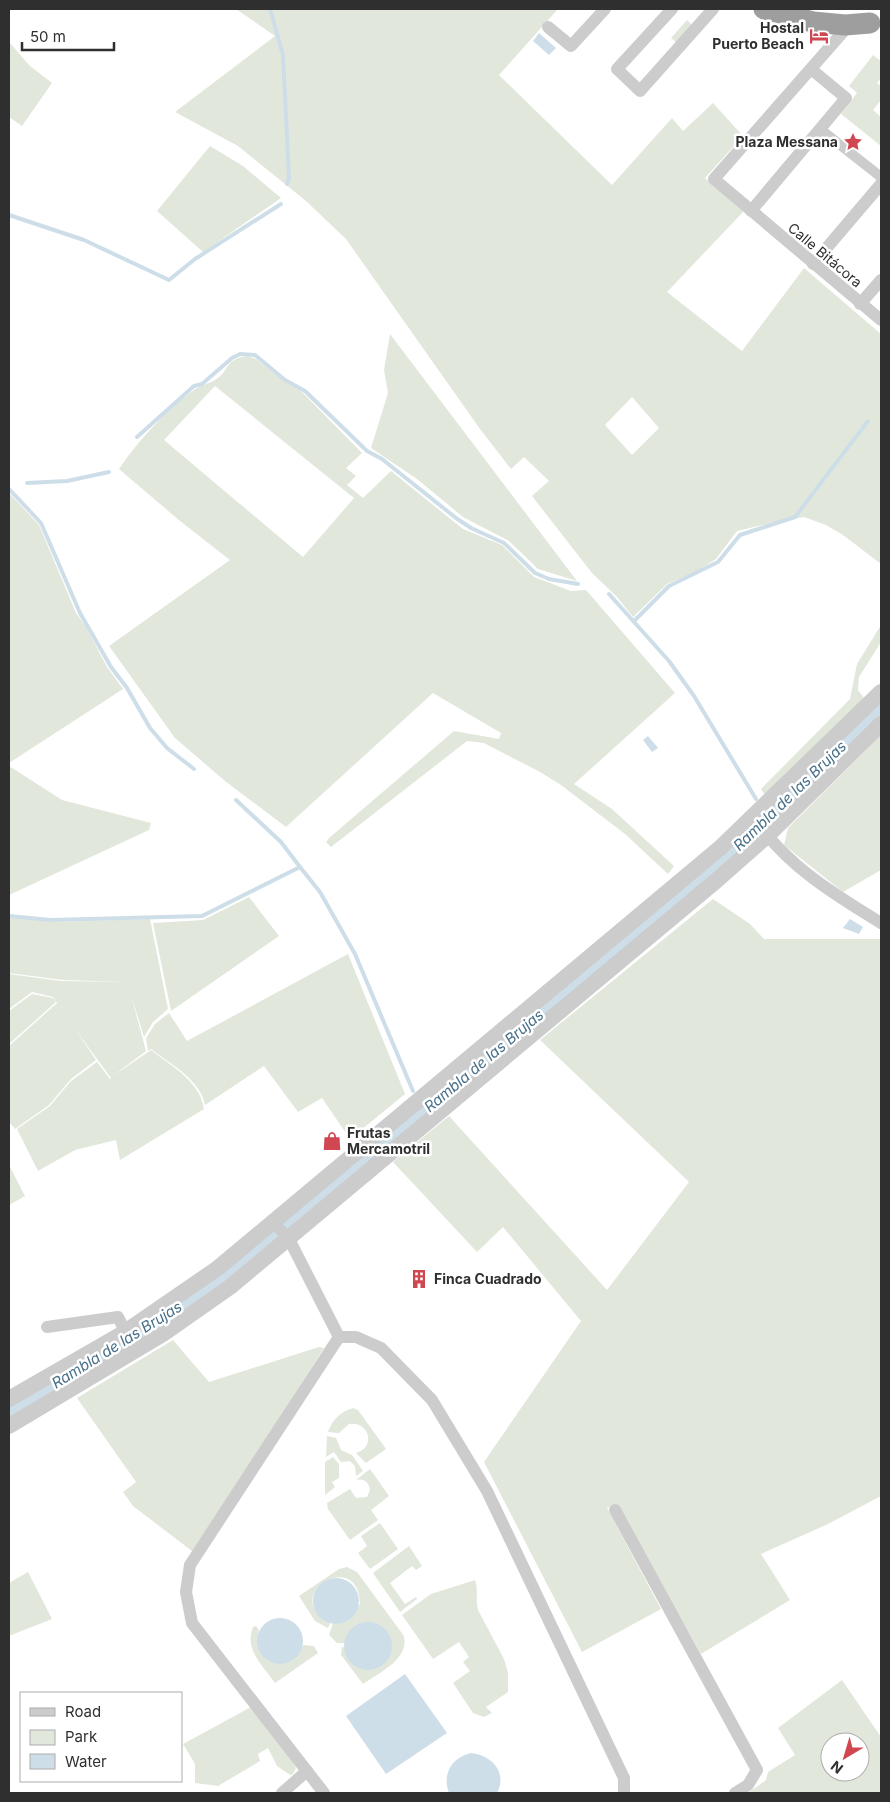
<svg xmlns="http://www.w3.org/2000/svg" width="890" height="1802" viewBox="0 0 890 1802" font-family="Inter,sans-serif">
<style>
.green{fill:#e2e7dc;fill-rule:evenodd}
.water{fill:#cddee8}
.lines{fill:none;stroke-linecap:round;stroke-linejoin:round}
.stream{stroke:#cddee8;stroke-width:4}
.pedestrian{stroke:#ccc;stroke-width:10}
.minor{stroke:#ccc;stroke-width:12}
.tertiary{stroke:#ccc;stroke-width:16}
.trunk{stroke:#9e9e9e;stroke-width:21}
.labels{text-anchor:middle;stroke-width:5;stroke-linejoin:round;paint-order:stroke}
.poi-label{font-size:14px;font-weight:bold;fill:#2f2f2f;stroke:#fff;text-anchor:end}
.street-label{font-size:14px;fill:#2f2f2f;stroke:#fff}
.water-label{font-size:15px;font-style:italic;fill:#466f88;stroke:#fff}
</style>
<rect width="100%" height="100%" fill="#fff"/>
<g class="green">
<path d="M 236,9 L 558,9 L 499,75 L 612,185 L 672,118 L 683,131 L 713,103 L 743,136 L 705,178 L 744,211 L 667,292 L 742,351 L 804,268 L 881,334 L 881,564 L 843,535 L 826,525 L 804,517 L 758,526 L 737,531 L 716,559 L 697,571 L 667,584 L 633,617 L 617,597 L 592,573 L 532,496 L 549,481 L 524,457 L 511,469 L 480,429 L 346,239 L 306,201 L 238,146 L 175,112 L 275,36 ZM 632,397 L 659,428 L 632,455 L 605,425 Z"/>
<path d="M 687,20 L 693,26 L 677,43 L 671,38 Z"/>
<path d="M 9,42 L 30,66 L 52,83 L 22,126 L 9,117 Z"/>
<path d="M 873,55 L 881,61 L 881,78 L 877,83 L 881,86 L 881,100 L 873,110 L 881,117 L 881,146 L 841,114 L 857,93 L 849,86 Z"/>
<path d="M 210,146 L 243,166 L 281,198 L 203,252 L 157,211 Z"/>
<path d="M 390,334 L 577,581 L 538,569 L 509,541 L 463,517 L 417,479 L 371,448 L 388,393 L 384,370 Z"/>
<path d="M 248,356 L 256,359 L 285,382 L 301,391 L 362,453 L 346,468 L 356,476 L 347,485 L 363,498 L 391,471 L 463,529 L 502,545 L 534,577 L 571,591 L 586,590 L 675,693 L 574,784 L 612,809 L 674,866 L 668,874 L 625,834 L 561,785 L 540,772 L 484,743 L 467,741 L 331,847 L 326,842 L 329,838 L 454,731 L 499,739 L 501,733 L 433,693 L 286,827 L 225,781 L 175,738 L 109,646 L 230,560 L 180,521 L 119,469 C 138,441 167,409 194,390 C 200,385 209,384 215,380 C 230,371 224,359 248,356 ZM 215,386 L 354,498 L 303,557 L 164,440 Z"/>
<path d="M 9,493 L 39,525 L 76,613 L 86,627 L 107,667 L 123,689 L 9,763 Z"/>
<path d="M 881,625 L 881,642 L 859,677 L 858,690 L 864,698 L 765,795 L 761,789 L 850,699 L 857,664 Z"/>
<path d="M 881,735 L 881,870 L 843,892 L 784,845 L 788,828 Z"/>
<path d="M 9,766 L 62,800 L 151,823 L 149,830 L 9,895 Z"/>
<path d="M 249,897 L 279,936 L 171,1011 L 153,923 L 203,920 Z"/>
<path d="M 713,899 L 750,924 L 764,939 L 881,939 L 881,1496 L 828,1524 L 761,1554 L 790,1600 L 701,1654 L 616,1504 L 607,1508 L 661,1609 L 582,1652 L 484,1462 L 581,1321 L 503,1227 L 477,1252 L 393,1162 L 449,1116 L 607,1290 L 689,1182 L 540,1040 Z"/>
<path d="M 16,917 L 51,922 L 150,919 L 168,1009 L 153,1022 L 144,1037 L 131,995 L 146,1051 L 113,1076 L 151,1050 C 171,1066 200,1081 204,1109 L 120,1160 L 116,1140 L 75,1150 L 38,1171 L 17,1129 L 50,1106 L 71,1081 L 97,1062 L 110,1079 L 111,1078 L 75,1029 L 96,1060 L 71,1079 L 49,1105 L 15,1129 L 9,1122 L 9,1046 L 57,1003 L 53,997 L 32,992 L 9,1009 L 9,974 L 61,981 L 127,982 L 63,980 L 9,973 L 9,918 Z"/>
<path d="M 348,954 L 405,1094 L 350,1139 L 322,1098 L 298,1112 L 264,1066 L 205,1105 C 201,1080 169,1063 151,1049 L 148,1051 L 146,1038 L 155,1024 L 169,1013 L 187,1041 Z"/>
<path d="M 32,994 L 53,998 L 56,1002 L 9,1044 L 9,1011 Z"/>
<path d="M 9,1165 L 25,1196 L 9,1205 Z"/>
<path d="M 173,1340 L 209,1382 L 319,1347 L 324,1348 L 224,1505 L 192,1551 L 133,1506 L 123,1492 L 136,1482 L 77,1398 Z"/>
<path d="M 353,1408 L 358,1410 L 386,1449 L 366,1463 L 356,1453 C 376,1448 370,1421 349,1424 L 339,1433 L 328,1432 C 333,1419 340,1412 353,1408 Z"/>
<path d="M 327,1436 L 336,1438 L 341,1450 L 352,1455 L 363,1471 L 356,1476 L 355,1466 L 350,1461 L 341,1462 L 334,1452 L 326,1457 Z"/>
<path d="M 333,1457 L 339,1464 L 339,1478 L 332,1482 L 335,1487 L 325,1495 L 325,1462 Z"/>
<path d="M 370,1469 L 389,1496 L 371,1510 L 378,1520 L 350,1540 L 328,1509 L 327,1503 L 350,1489 L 356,1498 L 367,1497 L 370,1490 C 369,1482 364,1478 356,1480 Z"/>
<path d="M 380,1523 L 398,1549 L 370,1569 L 358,1553 L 367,1546 L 361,1536 Z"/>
<path d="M 409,1546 L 422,1566 L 416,1570 L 412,1566 L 390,1583 L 405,1604 L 416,1597 L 417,1599 L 400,1612 L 373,1573 Z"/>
<path d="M 347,1567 L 357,1572 L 404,1636 C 409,1660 380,1672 363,1684 L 341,1655 L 342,1646 L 368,1670 L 383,1664 L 351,1630 L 345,1643 L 337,1643 L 329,1635 L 333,1623 L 338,1624 L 360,1604 C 359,1547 278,1595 330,1623 L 328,1628 L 315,1621 L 299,1596 L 339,1569 Z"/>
<path d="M 28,1572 L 52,1619 L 9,1636 L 9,1583 Z"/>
<path d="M 475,1580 C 479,1591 475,1599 478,1610 L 504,1659 L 508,1673 L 508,1692 L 486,1707 L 492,1713 L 484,1717 L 473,1713 L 453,1683 L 470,1671 L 463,1662 L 469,1657 L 459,1642 L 433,1659 L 402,1615 L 431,1594 Z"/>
<path d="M 256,1626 L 259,1630 L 258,1633 L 261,1654 C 274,1668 296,1663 303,1645 L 314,1646 L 318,1653 L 275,1683 C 262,1664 244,1650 253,1627 Z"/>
<path d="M 842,1680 L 881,1737 L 881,1793 L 748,1793 L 766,1780 L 768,1772 L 795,1755 L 778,1728 ZM 830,1742 L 860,1742 L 860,1772 L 830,1772 Z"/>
<path d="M 251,1707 L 291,1759 L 296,1768 L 293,1774 L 290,1775 L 277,1766 L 268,1748 L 258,1754 L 260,1761 L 218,1786 L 195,1783 L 195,1764 L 183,1744 Z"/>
</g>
<g class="water">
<path d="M 539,33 L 556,48 L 549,55 L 533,41 Z"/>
<path d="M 881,698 L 881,719 L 771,826 L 225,1286 L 9,1421 L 9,1405 L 225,1267 Z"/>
<path d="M 648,736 L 658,748 L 652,752 L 643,740 Z"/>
<path d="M 850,919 L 863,927 L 859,934 L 843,928 Z"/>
<circle cx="336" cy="1601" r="23"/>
<circle cx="280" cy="1641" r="23"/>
<circle cx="368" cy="1646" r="24"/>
<path d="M 405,1674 L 447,1733 L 386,1774 L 346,1716 Z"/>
<path d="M 471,1753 C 491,1755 508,1772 497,1793 L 449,1793 C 442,1774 451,1758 471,1753 Z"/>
</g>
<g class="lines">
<g class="stream">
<path d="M 270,9 L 283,55 L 289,178 L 287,184"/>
<path d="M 9,215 L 84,240 L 169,280 L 195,259 L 281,204"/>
<path d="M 137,437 L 194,386 L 202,384 L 232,358 L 240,354 L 255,355 L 285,380 L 305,391 L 367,451 L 382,459 L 456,518 L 471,528 L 504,543 L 535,573 L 549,579 L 578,584"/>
<path d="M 27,483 L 67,481 L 109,472"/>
<path d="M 9,489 L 41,523 L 80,613 L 111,667 L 127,688 L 150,728 L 167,748 L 194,769"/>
<path d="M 609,594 L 669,661 L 694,696 L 756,799"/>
<path d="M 634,621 L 669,586 L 718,562 L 740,535 L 795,517 L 868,421"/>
<path d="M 236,800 L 281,842 L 300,867"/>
<path d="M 9,916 L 51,920 L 202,916 L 300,867 L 320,892 L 355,954 L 413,1091"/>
</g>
<path class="pedestrian" d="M 820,129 L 881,177"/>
<g class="minor">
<path d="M 672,9 L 617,69 L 640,91 L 713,9"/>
<path d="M 845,25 L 843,32 L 714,179 L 881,320"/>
<path d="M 548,27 L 571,46 L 605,9"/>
<path d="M 751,211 L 846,98 L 811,69"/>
<path d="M 813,264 L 881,184"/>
<path d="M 860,304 L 881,280"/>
<path d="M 754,817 C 784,864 835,895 881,923"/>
<path d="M 273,1222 L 289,1239 L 339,1337"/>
<path d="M 47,1327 L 118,1317 L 125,1331"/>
<path d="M 339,1337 L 356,1337 L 381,1348 L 432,1400 L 487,1491 L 624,1778 L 624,1793"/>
<path d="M 615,1510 L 757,1770 L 748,1785 L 735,1793"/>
<path d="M 282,1793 L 307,1771"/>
<path d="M 324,1793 L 192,1623 L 186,1592 L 190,1565 L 339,1337"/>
</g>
<g class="tertiary">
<path d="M 9,1399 L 122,1334 L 218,1268 L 720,848 L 881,692"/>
<path d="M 9,1426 L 163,1334 L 230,1287 L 717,880 L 768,835 L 881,724"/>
</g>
<path class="trunk" d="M 764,9 L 813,22 L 845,25 L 870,23"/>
</g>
<defs>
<g id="hotel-bare" transform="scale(1.5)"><path d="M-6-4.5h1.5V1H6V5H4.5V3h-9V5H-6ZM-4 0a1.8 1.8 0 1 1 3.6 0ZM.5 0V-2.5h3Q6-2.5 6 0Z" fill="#d04752" stroke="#fff" stroke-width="2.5" paint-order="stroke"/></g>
<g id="sight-bare" transform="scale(1.5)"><path d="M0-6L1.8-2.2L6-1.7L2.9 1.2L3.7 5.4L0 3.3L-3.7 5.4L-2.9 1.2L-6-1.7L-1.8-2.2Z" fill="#d04752" stroke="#fff" stroke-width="2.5" paint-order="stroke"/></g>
<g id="shop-bare" transform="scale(1.5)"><path d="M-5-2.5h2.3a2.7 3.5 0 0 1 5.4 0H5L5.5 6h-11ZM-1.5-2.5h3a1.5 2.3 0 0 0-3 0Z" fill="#d04752" stroke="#fff" stroke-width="2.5" paint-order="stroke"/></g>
<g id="building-bare" transform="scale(1.5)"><path d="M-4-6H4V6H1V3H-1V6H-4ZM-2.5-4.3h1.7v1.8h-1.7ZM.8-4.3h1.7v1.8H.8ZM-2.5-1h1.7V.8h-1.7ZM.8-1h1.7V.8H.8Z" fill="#d04752" stroke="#fff" stroke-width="2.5" paint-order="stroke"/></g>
</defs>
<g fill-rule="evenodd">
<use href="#hotel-bare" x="819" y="36"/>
<use href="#sight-bare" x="853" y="142"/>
<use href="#shop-bare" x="332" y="1141"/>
<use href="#building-bare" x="419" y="1279"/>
</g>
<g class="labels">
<g class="poi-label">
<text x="804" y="33">Hostal<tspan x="804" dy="16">Puerto Beach</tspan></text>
<text x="838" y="147">Plaza Messana</text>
<text x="347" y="1138" text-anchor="start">Frutas<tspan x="347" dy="16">Mercamotril</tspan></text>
<text x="434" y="1284" text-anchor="start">Finca Cuadrado</text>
</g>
<g class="street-label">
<text transform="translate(825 255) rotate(40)" y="5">Calle Bitácora</text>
</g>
<g class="water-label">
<text transform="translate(790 796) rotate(-44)" y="5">Rambla de las Brujas</text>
<text transform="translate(484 1061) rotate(-40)" y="5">Rambla de las Brujas</text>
<text transform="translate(117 1345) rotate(-32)" y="5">Rambla de las Brujas</text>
</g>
</g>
<rect width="890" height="1802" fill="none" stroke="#2f2f2f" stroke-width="20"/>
<rect x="20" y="1692" width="162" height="90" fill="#ffffff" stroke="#acacac"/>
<rect x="30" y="1708" width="25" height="8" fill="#cccccc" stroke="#acacac"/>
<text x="65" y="1717" font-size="15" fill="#2f2f2f">Road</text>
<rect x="30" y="1730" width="25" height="15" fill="#e2e7dc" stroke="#acacac"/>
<text x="65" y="1742" font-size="15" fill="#2f2f2f">Park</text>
<rect x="30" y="1754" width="25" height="15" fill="#cddee8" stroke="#acacac"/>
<text x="65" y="1767" font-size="15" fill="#2f2f2f">Water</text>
<g transform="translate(845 1757) rotate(218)"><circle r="24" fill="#ffffff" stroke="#acacac"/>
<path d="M0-4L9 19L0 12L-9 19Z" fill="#d04752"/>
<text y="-8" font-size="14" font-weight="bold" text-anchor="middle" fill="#2f2f2f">N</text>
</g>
<path d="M22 42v8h92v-8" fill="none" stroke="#2f2f2f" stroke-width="2.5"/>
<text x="30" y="42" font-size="15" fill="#2f2f2f" stroke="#ffffff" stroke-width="4" paint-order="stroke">50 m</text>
</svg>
